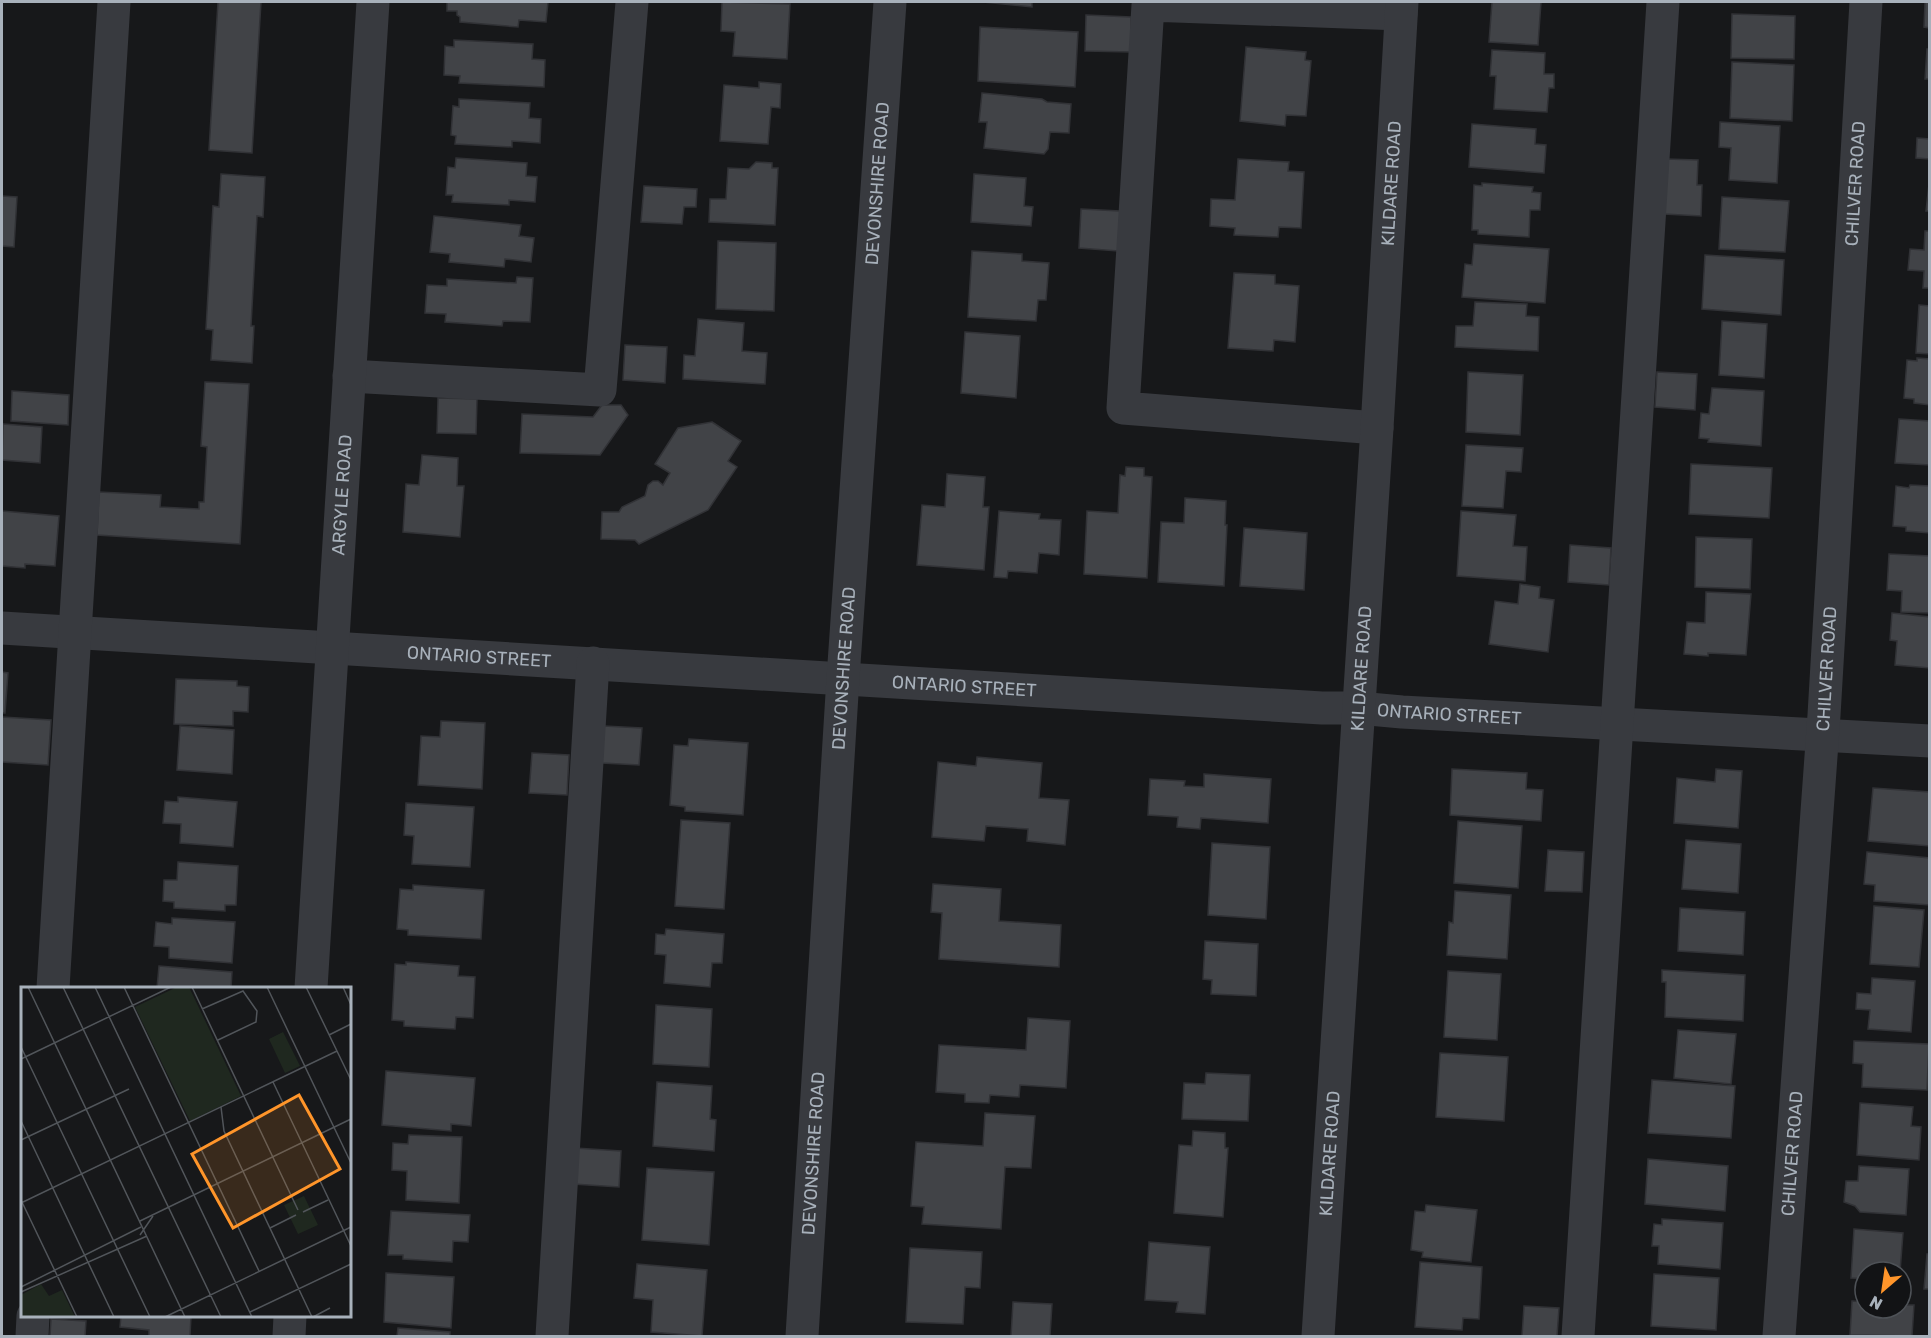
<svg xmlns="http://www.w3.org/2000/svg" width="1931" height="1338" viewBox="0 0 1931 1338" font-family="Rubik,sans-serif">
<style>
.building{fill:#414347;stroke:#313236;stroke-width:1.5}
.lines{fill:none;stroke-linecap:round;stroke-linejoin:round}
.minor{stroke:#383a3f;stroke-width:33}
.labels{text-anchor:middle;stroke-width:4.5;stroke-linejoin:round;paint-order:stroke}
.street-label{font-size:18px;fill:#a8b1bb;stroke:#121315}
.inset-road{fill:none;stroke:#51555a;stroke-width:1.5}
.view{fill:#ff952a;fill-opacity:0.15;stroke:#ff952a;stroke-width:3}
.inset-edge{fill:none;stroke:#a8b1bb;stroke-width:3}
</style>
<rect width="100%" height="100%" fill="#17181a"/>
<g class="building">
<path d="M 218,2 L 261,2 L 252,153 L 209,150 Z"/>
<path d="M 447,2 L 548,2 L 546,22 L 519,20 L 518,27 L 460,22 L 460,17 L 457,15 L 457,11 L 447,11 Z"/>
<path d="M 722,2 L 790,4 L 787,59 L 733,56 L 735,32 L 721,31 Z"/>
<path d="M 983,2 L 1032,2 L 1032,7 Z"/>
<path d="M 1492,2 L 1541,2 L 1538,45 L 1489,42 Z"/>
<path d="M 1925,2 L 1930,2 L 1930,28 L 1924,27 Z"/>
<path d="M 1732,14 L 1795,16 L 1794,59 L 1731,58 Z"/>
<path d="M 1086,15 L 1131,17 L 1131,52 L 1085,51 Z"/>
<path d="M 980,27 L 1078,32 L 1075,87 L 978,81 Z"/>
<path d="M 454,40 L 533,44 L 532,59 L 545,60 L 544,87 L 459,83 L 460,76 L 444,75 L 445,46 L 454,47 Z"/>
<path d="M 1246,47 L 1306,52 L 1305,60 L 1311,61 L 1306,116 L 1286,115 L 1285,126 L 1240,121 Z"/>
<path d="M 1927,49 L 1930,49 L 1930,79 L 1925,79 Z"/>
<path d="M 1492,50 L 1545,53 L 1544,74 L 1554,74 L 1554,88 L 1549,88 L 1547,112 L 1494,109 L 1496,76 L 1490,76 Z"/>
<path d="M 1732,62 L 1794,65 L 1792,121 L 1730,118 Z"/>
<path d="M 759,82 L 781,84 L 780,108 L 771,107 L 768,144 L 720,141 L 724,85 L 759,88 Z"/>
<path d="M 982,93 L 1042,99 L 1047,102 L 1071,104 L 1069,133 L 1050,132 L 1048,149 L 1044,154 L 984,148 L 987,122 L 979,122 Z"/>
<path d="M 459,99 L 530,103 L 529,118 L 541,119 L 540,143 L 512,141 L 512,147 L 455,144 L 456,136 L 451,135 L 453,106 L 459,107 Z"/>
<path d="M 1720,122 L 1780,126 L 1777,183 L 1729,180 L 1731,148 L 1719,147 Z"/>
<path d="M 1472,124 L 1536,129 L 1535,144 L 1546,145 L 1544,173 L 1469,167 Z"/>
<path d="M 1917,138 L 1930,139 L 1930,159 L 1916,158 Z"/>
<path d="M 456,158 L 527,163 L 526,176 L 537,177 L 535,202 L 509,200 L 509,205 L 452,202 L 453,195 L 446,195 L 448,167 L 455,168 Z"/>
<path d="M 1238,159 L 1289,162 L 1288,171 L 1304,172 L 1301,228 L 1279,227 L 1278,237 L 1234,235 L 1235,228 L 1210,226 L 1211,199 L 1235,200 Z"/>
<path d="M 1666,159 L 1698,160 L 1697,185 L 1702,185 L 1701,216 L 1664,214 Z"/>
<path d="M 756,162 L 772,163 L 772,168 L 778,168 L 775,225 L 709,222 L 710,199 L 726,199 L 728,168 L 749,169 Z"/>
<path d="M 221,174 L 265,177 L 263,217 L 257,216 L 251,326 L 254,326 L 252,363 L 211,360 L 213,330 L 206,329 L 213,206 L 219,207 Z"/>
<path d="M 974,174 L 1026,178 L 1024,206 L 1033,207 L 1031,226 L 971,222 Z"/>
<path d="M 1930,175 L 1930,211 L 1926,211 Z"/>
<path d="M 1482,183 L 1533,187 L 1532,192 L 1541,193 L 1540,210 L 1530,210 L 1529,237 L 1478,234 L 1478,230 L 1472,230 L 1474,185 L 1482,186 Z"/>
<path d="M 644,186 L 697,189 L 696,207 L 684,207 L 682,224 L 641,222 Z"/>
<path d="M 2,196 L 17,197 L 14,247 L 2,246 Z"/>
<path d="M 1722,197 L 1789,201 L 1785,252 L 1719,249 Z"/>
<path d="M 1081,209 L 1120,211 L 1118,251 L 1079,248 Z"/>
<path d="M 434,216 L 521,225 L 519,236 L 534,238 L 531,262 L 505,259 L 504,267 L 449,262 L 450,254 L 430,252 Z"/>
<path d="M 1925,231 L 1930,231 L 1930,288 L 1923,288 L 1924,271 L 1908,270 L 1910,249 L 1924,250 Z"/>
<path d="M 718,241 L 776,243 L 774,311 L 716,309 Z"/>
<path d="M 1474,244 L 1549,249 L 1545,303 L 1462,297 L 1465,264 L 1472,265 Z"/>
<path d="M 972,251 L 1022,254 L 1022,261 L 1049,263 L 1046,300 L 1038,300 L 1036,321 L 968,317 Z"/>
<path d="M 1705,255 L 1784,260 L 1781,315 L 1702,309 Z"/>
<path d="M 1234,273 L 1275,275 L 1275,284 L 1299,286 L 1295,342 L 1274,340 L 1273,351 L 1228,348 Z"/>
<path d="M 517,277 L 533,278 L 530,322 L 503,321 L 502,326 L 445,322 L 446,314 L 425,313 L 427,285 L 447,286 L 447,279 L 516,283 Z"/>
<path d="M 1475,302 L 1527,304 L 1526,316 L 1539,317 L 1538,351 L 1455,347 L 1456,326 L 1473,326 Z"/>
<path d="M 1919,305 L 1930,306 L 1930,354 L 1916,353 Z"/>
<path d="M 698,319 L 744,323 L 742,351 L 767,353 L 765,384 L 683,379 L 684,355 L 695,356 Z"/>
<path d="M 1722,321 L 1767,324 L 1764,378 L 1719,375 Z"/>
<path d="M 965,332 L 1020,336 L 1016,398 L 961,393 Z"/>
<path d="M 625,345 L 667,347 L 665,383 L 623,380 Z"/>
<path d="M 1917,358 L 1930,359 L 1930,405 L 1914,403 L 1914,399 L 1904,398 L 1907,360 L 1917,361 Z"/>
<path d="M 1468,372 L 1523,375 L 1520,435 L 1466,432 Z"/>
<path d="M 1657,372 L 1697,374 L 1695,410 L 1655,407 Z"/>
<path d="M 205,382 L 249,384 L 240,544 L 97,535 L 99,492 L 161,495 L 160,507 L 199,509 L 199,502 L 204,502 L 207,447 L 201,446 Z"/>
<path d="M 1712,388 L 1764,391 L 1761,446 L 1708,442 L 1709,439 L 1699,438 L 1701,413 L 1709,414 Z"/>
<path d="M 12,391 L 69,395 L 68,425 L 11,421 Z"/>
<path d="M 438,398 L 477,399 L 476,434 L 437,433 Z"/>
<path d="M 602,405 L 621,405 L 628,415 L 600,455 L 520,453 L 522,414 L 593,417 Z"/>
<path d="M 1899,419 L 1930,421 L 1930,465 L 1895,463 Z"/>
<path d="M 712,422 L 741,441 L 728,461 L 737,467 L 708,510 L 639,544 L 635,540 L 601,539 L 602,512 L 619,512 L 622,507 L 645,496 L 648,485 L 653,481 L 658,481 L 663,485 L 670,473 L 655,464 L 678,428 Z"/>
<path d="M 3,424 L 42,427 L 40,463 L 2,460 Z"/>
<path d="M 1466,445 L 1523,448 L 1521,472 L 1506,471 L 1503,508 L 1462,506 Z"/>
<path d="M 422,455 L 458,458 L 457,486 L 464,486 L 460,537 L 403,532 L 406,484 L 419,485 Z"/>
<path d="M 1691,464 L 1772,468 L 1769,518 L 1689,514 Z"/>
<path d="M 1126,467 L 1144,468 L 1144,476 L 1152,477 L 1147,578 L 1084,574 L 1087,511 L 1118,513 L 1120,475 L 1125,476 Z"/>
<path d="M 947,474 L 985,477 L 983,507 L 989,507 L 984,570 L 917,565 L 922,505 L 945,507 Z"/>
<path d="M 1910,485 L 1930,486 L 1930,533 L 1906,531 L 1906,527 L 1893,526 L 1896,486 L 1909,488 Z"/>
<path d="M 1185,498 L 1226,501 L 1225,525 L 1227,525 L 1224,586 L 1158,582 L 1161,522 L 1184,523 Z"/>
<path d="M 2,511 L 59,516 L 55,566 L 25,564 L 25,568 L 2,566 Z"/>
<path d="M 999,511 L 1040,514 L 1039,519 L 1061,520 L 1059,555 L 1039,553 L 1037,573 L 1008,571 L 1007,578 L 994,577 Z"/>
<path d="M 1461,511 L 1516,515 L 1513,546 L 1527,547 L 1525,581 L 1457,576 Z"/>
<path d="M 1244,528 L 1307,533 L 1304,590 L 1240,586 Z"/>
<path d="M 1696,537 L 1752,539 L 1750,589 L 1695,587 Z"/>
<path d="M 1570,545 L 1611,548 L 1609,585 L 1568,582 Z"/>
<path d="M 1889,554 L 1930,556 L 1930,613 L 1901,612 L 1902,591 L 1887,590 Z"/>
<path d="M 1520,584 L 1540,587 L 1539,598 L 1554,600 L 1548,652 L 1489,644 L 1495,601 L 1518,604 Z"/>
<path d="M 1706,592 L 1751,594 L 1746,655 L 1708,653 L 1708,656 L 1684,654 L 1687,622 L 1705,623 Z"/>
<path d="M 1892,613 L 1930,617 L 1930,668 L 1895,665 L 1897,641 L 1890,640 Z"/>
<path d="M 2,672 L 8,673 L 5,713 L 2,713 Z"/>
<path d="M 176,679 L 237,681 L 237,686 L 249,687 L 248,712 L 233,711 L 233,726 L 174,724 Z"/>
<path d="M 2,717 L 51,720 L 48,765 L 2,762 Z"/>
<path d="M 441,721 L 485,723 L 482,789 L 418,785 L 421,736 L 440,737 Z"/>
<path d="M 180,726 L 234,730 L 232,774 L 177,770 Z"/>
<path d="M 604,726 L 642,728 L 639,765 L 602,763 Z"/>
<path d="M 689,739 L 748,743 L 743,815 L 685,811 L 685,807 L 670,805 L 674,745 L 688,746 Z"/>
<path d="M 532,753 L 569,755 L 567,795 L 529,793 Z"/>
<path d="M 977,757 L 1042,763 L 1039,798 L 1069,800 L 1065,845 L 1027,841 L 1028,829 L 986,826 L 984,841 L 932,837 L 938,762 L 976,766 Z"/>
<path d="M 1452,769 L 1527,773 L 1526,789 L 1543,790 L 1541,821 L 1450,815 Z"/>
<path d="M 1716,769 L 1742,771 L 1738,828 L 1674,823 L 1677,778 L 1715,782 Z"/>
<path d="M 1204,774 L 1271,779 L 1268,823 L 1201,818 L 1200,829 L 1177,827 L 1178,817 L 1148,815 L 1150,779 L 1185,781 L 1184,786 L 1204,787 Z"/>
<path d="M 1873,788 L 1930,792 L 1930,846 L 1868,841 Z"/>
<path d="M 178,797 L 237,802 L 233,847 L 180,843 L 181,824 L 163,823 L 165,801 L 178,802 Z"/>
<path d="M 406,803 L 474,807 L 470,867 L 412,864 L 414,836 L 404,835 Z"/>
<path d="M 681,820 L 730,823 L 724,909 L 675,906 Z"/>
<path d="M 1458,821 L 1522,826 L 1518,888 L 1454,883 Z"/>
<path d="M 1686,840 L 1741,844 L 1738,893 L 1682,889 Z"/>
<path d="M 1212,843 L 1270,847 L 1266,919 L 1208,915 Z"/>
<path d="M 1548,850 L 1584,852 L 1582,892 L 1545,891 Z"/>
<path d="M 1867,852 L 1930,858 L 1930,905 L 1874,901 L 1875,885 L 1864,884 Z"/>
<path d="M 178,862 L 238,866 L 236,905 L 225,905 L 225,911 L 174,908 L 174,902 L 163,901 L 164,880 L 177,880 Z"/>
<path d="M 933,884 L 1001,889 L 999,921 L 1061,925 L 1059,967 L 939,959 L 942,913 L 931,912 Z"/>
<path d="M 413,885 L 484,890 L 481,939 L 408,935 L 408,930 L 397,929 L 400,889 L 413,890 Z"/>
<path d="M 1455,891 L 1511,895 L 1507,959 L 1447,955 L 1449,922 L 1453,923 Z"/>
<path d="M 1874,906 L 1924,910 L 1919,967 L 1870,964 Z"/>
<path d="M 1680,908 L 1745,912 L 1743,955 L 1678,951 Z"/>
<path d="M 172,918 L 235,922 L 232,963 L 169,958 L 169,947 L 154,946 L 156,922 L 172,924 Z"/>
<path d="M 666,929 L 724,934 L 722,963 L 712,963 L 710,987 L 664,983 L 666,955 L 655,954 L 656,934 L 665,935 Z"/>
<path d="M 1205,941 L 1258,944 L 1256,996 L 1211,994 L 1212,980 L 1203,979 Z"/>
<path d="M 406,962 L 459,966 L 458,976 L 475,977 L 473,1018 L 456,1017 L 455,1029 L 404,1026 L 404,1021 L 392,1020 L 395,964 L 406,965 Z"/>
<path d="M 159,966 L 232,972 L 231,988 L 157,988 Z"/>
<path d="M 1662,970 L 1745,975 L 1743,1021 L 1665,1017 L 1666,982 L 1662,982 Z"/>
<path d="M 1448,971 L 1501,974 L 1497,1040 L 1444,1037 Z"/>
<path d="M 1872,978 L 1915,981 L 1911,1032 L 1868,1029 L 1870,1010 L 1856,1009 L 1857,993 L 1871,994 Z"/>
<path d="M 656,1005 L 712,1009 L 709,1067 L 653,1064 Z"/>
<path d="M 1028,1018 L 1070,1021 L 1066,1088 L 1020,1085 L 1019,1097 L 990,1095 L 989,1103 L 965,1102 L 965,1094 L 936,1092 L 939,1045 L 1026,1050 Z"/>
<path d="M 1678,1030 L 1736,1034 L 1731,1084 L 1674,1078 Z"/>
<path d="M 1854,1041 L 1929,1044 L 1927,1090 L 1862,1087 L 1863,1064 L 1853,1063 Z"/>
<path d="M 1440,1053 L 1508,1057 L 1504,1121 L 1436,1117 Z"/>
<path d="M 386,1071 L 475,1078 L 471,1126 L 451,1124 L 451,1131 L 382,1125 Z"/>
<path d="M 1206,1073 L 1250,1075 L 1248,1121 L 1182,1119 L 1184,1083 L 1205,1084 Z"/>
<path d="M 1652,1080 L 1735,1086 L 1731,1138 L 1648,1133 Z"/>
<path d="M 657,1082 L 712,1086 L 710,1119 L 716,1120 L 714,1151 L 653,1146 Z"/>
<path d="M 1860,1103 L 1913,1107 L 1911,1126 L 1921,1127 L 1919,1160 L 1857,1155 Z"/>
<path d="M 985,1113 L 1035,1116 L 1031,1168 L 1005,1167 L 1001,1229 L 922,1224 L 924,1207 L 911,1206 L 916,1142 L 983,1146 Z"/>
<path d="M 1193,1131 L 1225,1133 L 1225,1148 L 1228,1148 L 1223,1217 L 1174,1213 L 1179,1145 L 1192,1146 Z"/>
<path d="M 409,1135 L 462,1137 L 459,1203 L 406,1200 L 407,1171 L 392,1170 L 393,1143 L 408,1144 Z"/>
<path d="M 575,1148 L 621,1151 L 619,1187 L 573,1184 Z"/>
<path d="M 1648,1159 L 1728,1166 L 1725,1211 L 1645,1204 Z"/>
<path d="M 1859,1166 L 1909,1169 L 1906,1215 L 1860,1212 L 1855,1206 L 1844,1202 L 1846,1181 L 1858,1181 Z"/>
<path d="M 647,1168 L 714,1172 L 709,1245 L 642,1240 Z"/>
<path d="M 1426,1205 L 1477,1210 L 1471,1262 L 1422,1257 L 1423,1252 L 1411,1250 L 1415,1211 L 1425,1212 Z"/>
<path d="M 391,1211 L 470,1215 L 468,1242 L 453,1241 L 452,1262 L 403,1259 L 403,1255 L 388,1255 Z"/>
<path d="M 1662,1219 L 1723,1223 L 1720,1269 L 1658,1264 L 1659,1246 L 1652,1246 L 1654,1224 L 1662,1225 Z"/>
<path d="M 1854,1229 L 1903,1233 L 1900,1272 L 1865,1272 L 1865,1279 L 1851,1278 Z"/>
<path d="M 1149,1242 L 1210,1247 L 1205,1314 L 1176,1312 L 1178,1302 L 1145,1300 Z"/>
<path d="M 910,1248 L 982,1252 L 980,1288 L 965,1287 L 963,1324 L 906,1322 Z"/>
<path d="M 1927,1254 L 1930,1254 L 1930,1289 L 1924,1289 Z"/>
<path d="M 1420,1262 L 1482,1267 L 1479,1319 L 1463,1318 L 1462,1330 L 1415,1327 Z"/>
<path d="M 637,1264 L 707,1270 L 702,1336 L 651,1332 L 653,1300 L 634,1298 Z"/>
<path d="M 386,1273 L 454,1277 L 451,1328 L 384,1322 Z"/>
<path d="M 1654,1274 L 1719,1278 L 1716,1330 L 1651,1326 Z"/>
<path d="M 1852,1301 L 1865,1302 L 1865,1308 L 1901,1308 L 1901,1305 L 1914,1305 L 1912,1336 L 1850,1335 Z"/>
<path d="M 1013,1302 L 1052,1304 L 1050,1336 L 1011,1336 Z"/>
<path d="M 1524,1306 L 1559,1308 L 1557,1336 L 1522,1336 Z"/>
<path d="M 121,1316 L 191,1316 L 190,1336 L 149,1336 L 149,1330 L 120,1327 Z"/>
<path d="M 51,1319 L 86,1321 L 85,1336 L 50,1336 Z"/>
<path d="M 398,1328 L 450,1332 L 450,1336 L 397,1336 Z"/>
</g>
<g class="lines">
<g class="minor">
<path d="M 349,376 L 600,390 L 632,2"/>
<path d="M 1377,428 L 1123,408 L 1148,5 L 1401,14"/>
<path id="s1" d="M 2,628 L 1322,708 L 1358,708 L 1402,712 L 1930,741"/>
<path d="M 53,988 L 114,2"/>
<path id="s2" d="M 311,988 L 373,2"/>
<path d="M 32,1336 L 33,1316"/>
<path d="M 289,1336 L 290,1316"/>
<path d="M 552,1336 L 593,663"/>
<path id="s3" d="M 802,1336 L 843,678 L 890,2"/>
<path id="s4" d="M 1318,1336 L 1377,428 L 1402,2"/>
<path d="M 1578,1336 L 1663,2"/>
<path id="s5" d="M 1779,1336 L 1824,715 L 1866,2"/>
</g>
</g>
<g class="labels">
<g class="street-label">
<text dy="6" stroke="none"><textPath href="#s3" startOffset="1155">DEVONSHIRE ROAD</textPath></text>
<text dy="6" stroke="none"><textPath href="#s4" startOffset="1155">KILDARE ROAD</textPath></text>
<text dy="6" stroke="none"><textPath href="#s5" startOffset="1155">CHILVER ROAD</textPath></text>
<text dy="6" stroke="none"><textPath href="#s2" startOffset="494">ARGYLE ROAD</textPath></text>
<text dy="6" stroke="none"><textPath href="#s1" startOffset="478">ONTARIO STREET</textPath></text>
<text dy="6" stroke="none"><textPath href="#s3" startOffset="669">DEVONSHIRE ROAD</textPath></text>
<text dy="6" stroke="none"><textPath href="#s4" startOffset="669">KILDARE ROAD</textPath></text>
<text dy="6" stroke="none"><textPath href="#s5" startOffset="669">CHILVER ROAD</textPath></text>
<text dy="6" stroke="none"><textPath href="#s1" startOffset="964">ONTARIO STREET</textPath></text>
<text dy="6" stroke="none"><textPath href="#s1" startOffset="1450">ONTARIO STREET</textPath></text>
<text dy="6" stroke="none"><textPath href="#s3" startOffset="183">DEVONSHIRE ROAD</textPath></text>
<text dy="6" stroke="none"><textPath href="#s4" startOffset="183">KILDARE ROAD</textPath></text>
<text dy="6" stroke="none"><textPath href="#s5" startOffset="183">CHILVER ROAD</textPath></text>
</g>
</g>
<g transform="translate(21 987)">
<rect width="330" height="330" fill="#17181a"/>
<path d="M 156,0 L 168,0 L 220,109 L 169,134 L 114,20 ZM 262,45 L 279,79 L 264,86 L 248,52 ZM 283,209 L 297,238 L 277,247 L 263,218 ZM 20,297 L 28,309 L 41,303 L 54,330 L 0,330 L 0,308 Z" fill="#1f281f"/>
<path class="inset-road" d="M 7,0 L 164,330M 42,0 L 200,330M 74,0 L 231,330M 103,0 L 238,284M 171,0 L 277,223M 246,0 L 330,176M 285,0 L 330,93M 322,0 L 330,18M 181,22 L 222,4 L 236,24 L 235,35 L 197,53M 308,48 L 330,37M 0,60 L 129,330M 0,72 L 150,0M 252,95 L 330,259M 200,120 L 203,144 L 291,330M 0,134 L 93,330M 0,153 L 108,102M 0,213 L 56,330M 0,216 L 316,64M 282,225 L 307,213M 119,234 L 330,132M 249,241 L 275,228M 119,248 L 132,229M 0,300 L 120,240M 0,305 L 126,249M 229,325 L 330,277M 144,330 L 330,240M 292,330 L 309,321"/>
<path class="view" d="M 278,108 L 319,182 L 212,241 L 171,167 Z"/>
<rect width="330" height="330" class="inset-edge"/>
</g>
<rect width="1931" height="1338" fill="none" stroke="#a8b1bb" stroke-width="6"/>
<g transform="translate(1883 1290) rotate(209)"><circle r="28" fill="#121315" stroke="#4e5257" stroke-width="1.5"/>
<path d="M0-4.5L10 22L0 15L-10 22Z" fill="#ff952a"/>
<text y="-9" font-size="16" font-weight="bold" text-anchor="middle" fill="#a8b1bb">N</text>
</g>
</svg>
